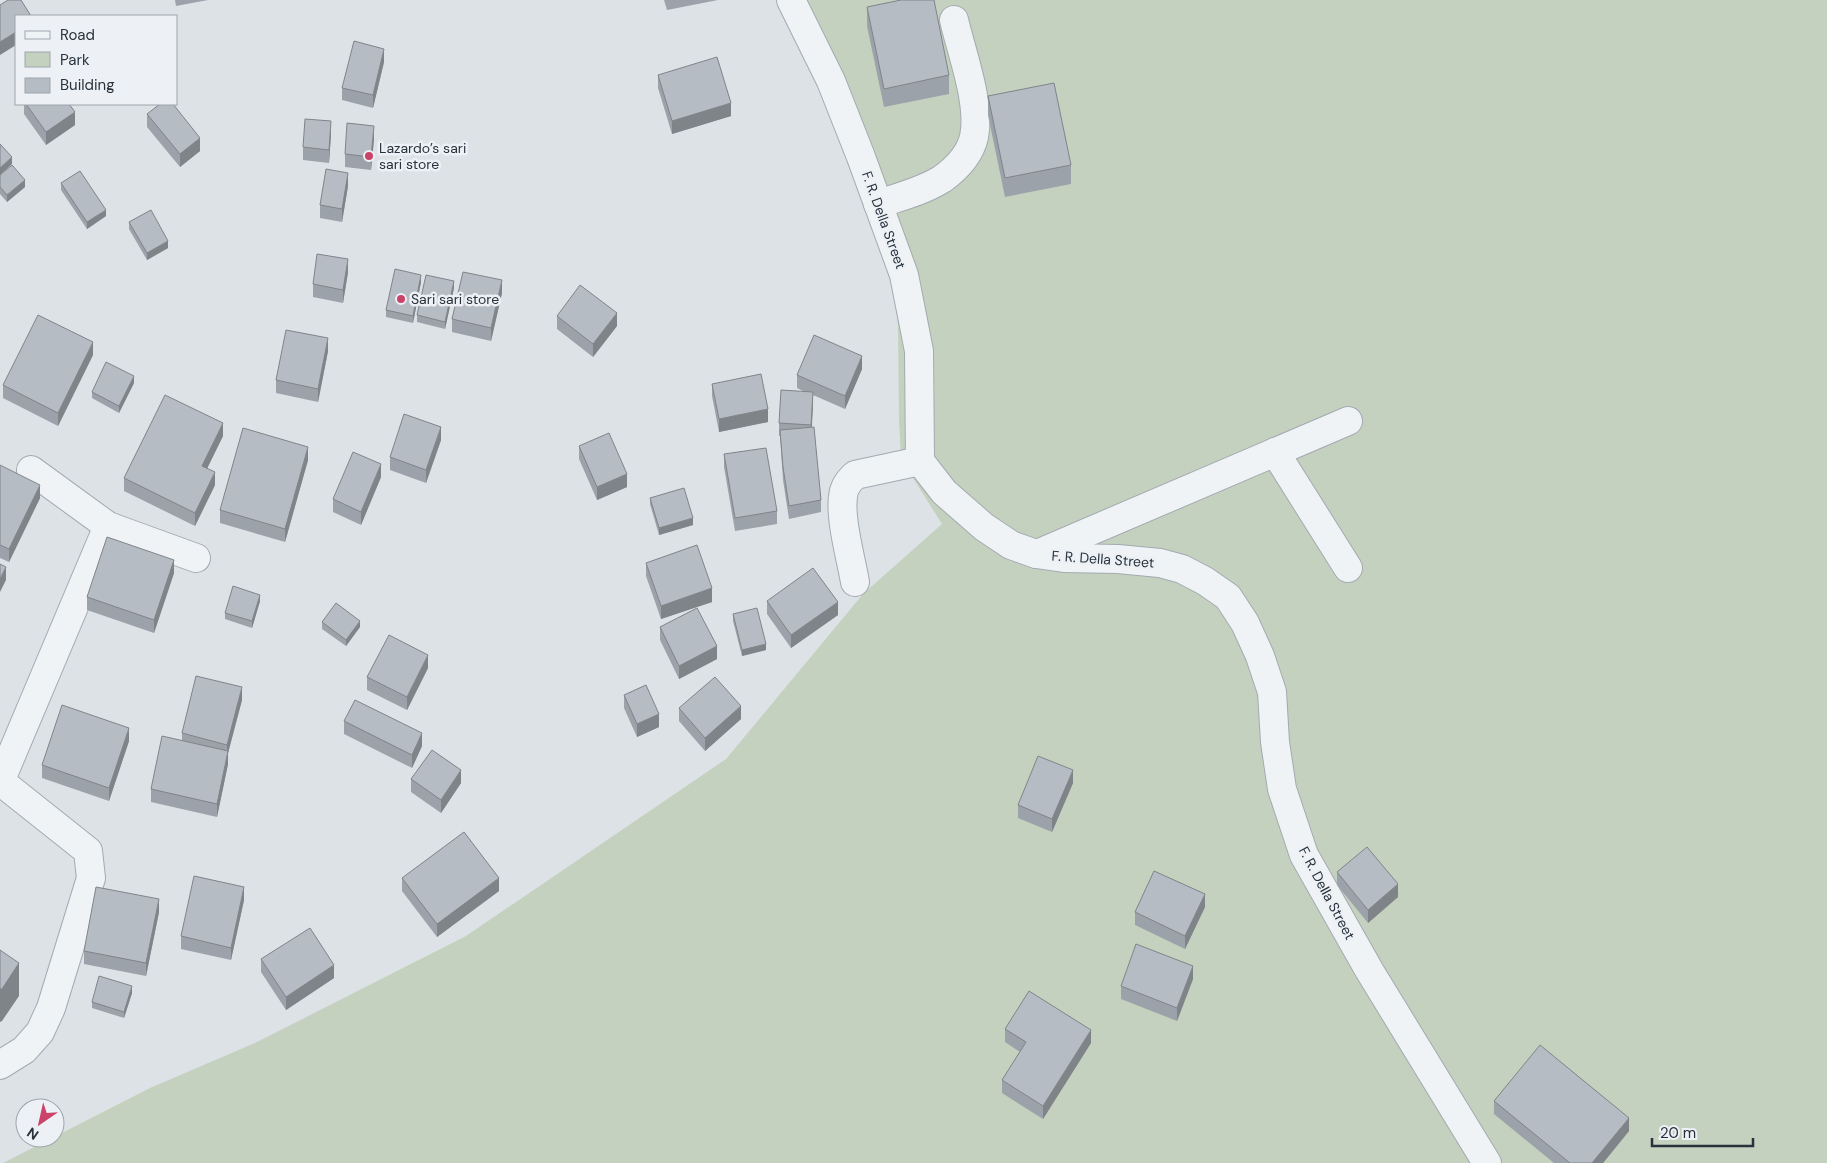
<svg xmlns="http://www.w3.org/2000/svg" width="1827" height="1163" viewBox="0 0 1827 1163" font-family="'DM Sans',sans-serif">
<style>
.green{fill:#c5d1bf}
.lines{fill:none;stroke-linecap:round;stroke-linejoin:round}
.minor-casing{stroke:#a3aab1;stroke-width:30}
.minor{stroke:#f0f3f5;stroke-width:28}
.wall{fill:#9ca2a9}
.shaded-wall{fill:#7f8489}
.building{fill:#b5bcc4;stroke:#7f8489}
.poi-dot{fill:#cb4368;stroke:#edf1f5;stroke-width:2}
.labels{text-anchor:middle;stroke-width:5;stroke-linejoin:round;paint-order:stroke}
.poi-label{font-size:14px;fill:#27323d;stroke:#edf1f5;text-anchor:start}
.street-label{font-size:14px;fill:#27323d;stroke:#edf1f5}
</style>
<rect width="100%" height="100%" fill="#dde2e7"/>
<path class="green" d="M 777,0 L 1827,0 L 1827,1163 L 3,1163 L 150,1088 L 257,1042 L 466,936 L 726,759 L 863,594 L 942,524 L 901,459 L 899,420 L 898,325 L 892,271 L 870,205 L 818,86 Z"/>
<g class="lines">
<g class="minor-casing">
<g id="minor">
<path d="M 791,0 L 831,81 L 861,157 L 904,275 L 919,351 L 920,461 L 944,492 L 984,527 L 1011,545 L 1036,554 L 1064,558 L 1118,559 L 1160,563 L 1182,569 L 1205,581 L 1228,597 L 1245,623 L 1260,656 L 1272,692 L 1275,742 L 1282,789 L 1304,855 L 1369,970 L 1487,1163"/>
<path d="M 878,204 C 899,197 923,191 942,179 C 956,169 970,154 974,137 C 981,104 962,54 954,20"/>
<path d="M 1275,452 L 1348,568"/>
<path d="M 31,470 L 108,526 L 196,558"/>
<path d="M 1037,554 L 1348,421"/>
<path d="M 855,582 C 851,558 838,514 844,491 C 846,484 850,480 855,475 L 920,461"/>
<path d="M 0,781 L 88,851 L 91,878 L 51,1008 L 40,1032 L 24,1050 L 0,1065"/>
<path d="M 0,782 L 108,526"/>
</g>
</g>
<use href="#minor" class="minor"/>
</g>
<g class="wall">
<path d="M 175,0 L 208,0 L 176,6 Z"/>
<path d="M 664,0 L 718,0 L 667,10 Z"/>
<path d="M 867,7 L 949,75 L 949,94 L 884,107 L 867,26 Z"/>
<path d="M 384,62 L 373,108 L 342,100 L 342,88 Z"/>
<path d="M 658,75 L 731,116 L 672,134 L 658,88 Z"/>
<path d="M 988,96 L 1071,165 L 1071,184 L 1005,197 L 988,115 Z"/>
<path d="M 24,104 L 69,104 L 75,125 L 46,145 L 24,114 Z"/>
<path d="M 147,114 L 200,151 L 180,167 L 147,127 Z"/>
<path d="M 331,134 L 329,163 L 303,160 L 303,147 Z"/>
<path d="M 374,139 L 371,170 L 345,167 L 345,154 Z"/>
<path d="M 0,175 L 25,187 L 7,202 L 0,194 Z"/>
<path d="M 61,183 L 106,216 L 87,229 L 61,190 Z"/>
<path d="M 348,186 L 342,222 L 320,218 L 320,205 Z"/>
<path d="M 129,222 L 168,248 L 147,260 L 129,229 Z"/>
<path d="M 348,272 L 343,303 L 313,297 L 313,284 Z"/>
<path d="M 421,282 L 413,323 L 386,317 L 386,310 Z"/>
<path d="M 454,288 L 445,329 L 417,322 L 417,315 Z"/>
<path d="M 502,293 L 491,341 L 452,332 L 452,319 Z"/>
<path d="M 557,316 L 617,326 L 593,357 L 557,329 Z"/>
<path d="M 328,351 L 318,402 L 276,393 L 276,380 Z"/>
<path d="M 93,355 L 58,426 L 3,398 L 3,385 Z"/>
<path d="M 862,369 L 845,409 L 813,395 L 812,428 L 821,500 L 821,512 L 789,519 L 783,480 L 780,436 L 779,436 L 779,423 L 805,392 L 797,388 L 797,375 Z"/>
<path d="M 134,383 L 119,413 L 92,398 L 92,392 Z"/>
<path d="M 712,384 L 768,422 L 719,432 L 712,396 Z"/>
<path d="M 223,436 L 207,468 L 215,485 L 195,526 L 124,491 L 124,478 Z"/>
<path d="M 441,440 L 426,483 L 390,470 L 390,457 Z"/>
<path d="M 579,446 L 627,487 L 597,500 L 579,459 Z"/>
<path d="M 724,454 L 777,511 L 777,524 L 735,531 L 724,467 Z"/>
<path d="M 308,460 L 285,542 L 220,523 L 220,510 Z"/>
<path d="M 0,465 L 40,498 L 9,562 L 0,558 Z"/>
<path d="M 381,477 L 361,525 L 333,512 L 333,499 Z"/>
<path d="M 650,498 L 693,525 L 659,535 L 650,504 Z"/>
<path d="M 646,563 L 712,602 L 661,619 L 646,576 Z"/>
<path d="M 174,573 L 154,633 L 87,610 L 87,597 Z"/>
<path d="M 260,601 L 252,628 L 225,619 L 225,613 Z"/>
<path d="M 767,601 L 838,615 L 791,648 L 767,614 Z"/>
<path d="M 733,614 L 766,650 L 742,656 L 733,621 Z"/>
<path d="M 322,622 L 360,627 L 346,646 L 322,629 Z"/>
<path d="M 660,627 L 717,659 L 679,679 L 660,640 Z"/>
<path d="M 428,668 L 407,710 L 367,690 L 367,677 Z"/>
<path d="M 624,695 L 659,727 L 637,737 L 624,708 Z"/>
<path d="M 242,700 L 228,753 L 228,764 L 217,817 L 151,802 L 151,789 L 182,741 L 182,733 Z"/>
<path d="M 679,708 L 741,719 L 705,751 L 679,721 Z"/>
<path d="M 344,721 L 422,746 L 412,768 L 344,734 Z"/>
<path d="M 129,741 L 109,801 L 42,778 L 42,765 Z"/>
<path d="M 411,779 L 461,783 L 441,813 L 411,792 Z"/>
<path d="M 1073,783 L 1052,832 L 1018,818 L 1018,805 Z"/>
<path d="M 1337,872 L 1398,897 L 1368,923 L 1337,885 Z"/>
<path d="M 402,878 L 499,891 L 437,937 L 402,891 Z"/>
<path d="M 244,900 L 231,960 L 181,949 L 181,936 Z"/>
<path d="M 1205,907 L 1185,949 L 1135,925 L 1135,912 Z"/>
<path d="M 159,912 L 146,976 L 84,964 L 84,951 Z"/>
<path d="M 261,959 L 334,978 L 286,1010 L 261,972 Z"/>
<path d="M 1193,979 L 1177,1021 L 1121,999 L 1121,986 Z"/>
<path d="M 132,993 L 124,1018 L 92,1008 L 92,1002 Z"/>
<path d="M 1005,1029 L 1091,1043 L 1043,1119 L 1002,1093 L 1002,1080 L 1020,1052 L 1005,1042 Z"/>
<path d="M 1494,1101 L 1629,1131 L 1603,1163 L 1554,1163 L 1494,1114 Z"/>
</g>
<g class="shaded-wall">
<path d="M 16,32 L 16,45 L 0,55 L 0,42 Z"/>
<path d="M 384,49 L 384,62 L 373,108 L 373,95 Z"/>
<path d="M 731,103 L 731,116 L 672,134 L 672,121 Z"/>
<path d="M 75,112 L 75,125 L 46,145 L 46,132 Z"/>
<path d="M 331,121 L 331,134 L 329,163 L 329,150 Z"/>
<path d="M 374,126 L 374,139 L 371,170 L 371,157 Z"/>
<path d="M 200,138 L 200,151 L 180,167 L 180,154 Z"/>
<path d="M 12,157 L 12,164 L 0,175 L 0,168 Z"/>
<path d="M 348,173 L 348,186 L 342,222 L 342,209 Z"/>
<path d="M 25,180 L 25,187 L 7,202 L 7,195 Z"/>
<path d="M 106,210 L 106,216 L 87,229 L 87,222 Z"/>
<path d="M 168,241 L 168,248 L 147,260 L 147,253 Z"/>
<path d="M 348,259 L 348,272 L 343,303 L 343,290 Z"/>
<path d="M 421,275 L 421,282 L 413,323 L 413,316 Z"/>
<path d="M 502,280 L 502,293 L 491,341 L 491,328 Z"/>
<path d="M 454,281 L 454,288 L 445,329 L 445,322 Z"/>
<path d="M 617,313 L 617,326 L 593,357 L 593,344 Z"/>
<path d="M 328,338 L 328,351 L 318,402 L 318,389 Z"/>
<path d="M 93,342 L 93,355 L 58,426 L 58,413 Z"/>
<path d="M 862,356 L 862,369 L 845,409 L 845,396 Z"/>
<path d="M 134,376 L 134,383 L 119,413 L 119,406 Z"/>
<path d="M 813,392 L 813,405 L 811,438 L 811,425 Z"/>
<path d="M 768,409 L 768,422 L 719,432 L 719,419 Z"/>
<path d="M 223,423 L 223,436 L 202,479 L 202,466 Z"/>
<path d="M 441,427 L 441,440 L 426,483 L 426,470 Z"/>
<path d="M 308,447 L 308,460 L 285,542 L 285,529 Z"/>
<path d="M 381,464 L 381,477 L 361,525 L 361,512 Z"/>
<path d="M 215,472 L 215,485 L 195,526 L 195,513 Z"/>
<path d="M 627,474 L 627,487 L 597,500 L 597,487 Z"/>
<path d="M 40,485 L 40,498 L 9,562 L 9,549 Z"/>
<path d="M 693,518 L 693,525 L 659,535 L 659,528 Z"/>
<path d="M 174,560 L 174,573 L 154,633 L 154,620 Z"/>
<path d="M 6,567 L 6,580 L 0,592 L 0,579 Z"/>
<path d="M 712,588 L 712,602 L 661,619 L 661,606 Z"/>
<path d="M 260,595 L 260,601 L 252,628 L 252,621 Z"/>
<path d="M 838,602 L 838,615 L 791,648 L 791,635 Z"/>
<path d="M 360,621 L 360,627 L 346,646 L 346,640 Z"/>
<path d="M 766,644 L 766,650 L 742,656 L 742,650 Z"/>
<path d="M 717,646 L 717,659 L 679,679 L 679,666 Z"/>
<path d="M 428,655 L 428,668 L 407,710 L 407,697 Z"/>
<path d="M 242,687 L 242,700 L 228,753 L 228,764 L 217,817 L 217,804 L 227,757 L 227,745 Z"/>
<path d="M 741,706 L 741,719 L 705,751 L 705,738 Z"/>
<path d="M 659,714 L 659,727 L 637,737 L 637,724 Z"/>
<path d="M 129,728 L 129,741 L 109,801 L 109,788 Z"/>
<path d="M 422,733 L 422,746 L 412,768 L 412,755 Z"/>
<path d="M 461,770 L 461,783 L 441,813 L 441,800 Z"/>
<path d="M 1073,770 L 1073,783 L 1052,832 L 1052,819 Z"/>
<path d="M 499,878 L 499,891 L 437,937 L 437,924 Z"/>
<path d="M 1398,884 L 1398,897 L 1368,923 L 1368,910 Z"/>
<path d="M 244,887 L 244,900 L 231,960 L 231,948 Z"/>
<path d="M 1205,894 L 1205,907 L 1185,949 L 1185,936 Z"/>
<path d="M 159,899 L 159,912 L 146,976 L 146,963 Z"/>
<path d="M 19,963 L 19,996 L 2,1021 L 0,1022 L 0,989 Z"/>
<path d="M 334,965 L 334,978 L 286,1010 L 286,997 Z"/>
<path d="M 1193,966 L 1193,979 L 1177,1021 L 1177,1008 Z"/>
<path d="M 132,986 L 132,993 L 124,1018 L 124,1012 Z"/>
<path d="M 1091,1030 L 1091,1043 L 1043,1119 L 1043,1106 Z"/>
<path d="M 1629,1118 L 1629,1131 L 1603,1163 L 1592,1163 Z"/>
</g>
<g class="building">
<path d="M 8,0 L 21,0 L 31,16 L 16,16 L 16,32 L 0,42 L 0,5 Z"/>
<path d="M 901,0 L 934,0 L 949,75 L 884,89 L 867,7 Z"/>
<path d="M 354,41 L 384,49 L 373,95 L 342,88 Z"/>
<path d="M 717,57 L 731,103 L 672,121 L 658,75 Z"/>
<path d="M 1054,83 L 1071,165 L 1005,178 L 988,96 Z"/>
<path d="M 26,104 L 69,104 L 75,112 L 46,132 Z"/>
<path d="M 160,104 L 173,104 L 200,138 L 180,154 L 147,114 Z"/>
<path d="M 305,119 L 331,121 L 329,150 L 303,147 Z"/>
<path d="M 347,123 L 374,126 L 371,157 L 345,154 Z"/>
<path d="M 0,144 L 12,157 L 0,168 Z"/>
<path d="M 12,165 L 25,180 L 7,195 L 0,187 L 0,175 Z"/>
<path d="M 326,169 L 348,173 L 342,209 L 320,205 Z"/>
<path d="M 80,171 L 106,210 L 87,222 L 61,183 Z"/>
<path d="M 151,210 L 168,241 L 147,253 L 129,222 Z"/>
<path d="M 317,254 L 348,259 L 343,290 L 313,284 Z"/>
<path d="M 395,269 L 421,275 L 413,316 L 386,310 Z"/>
<path d="M 463,272 L 502,280 L 491,328 L 452,319 Z"/>
<path d="M 426,275 L 454,281 L 445,322 L 417,315 Z"/>
<path d="M 580,285 L 617,313 L 593,344 L 557,316 Z"/>
<path d="M 38,315 L 93,342 L 58,413 L 3,385 Z"/>
<path d="M 286,330 L 328,338 L 318,389 L 276,380 Z"/>
<path d="M 814,335 L 862,356 L 845,396 L 797,375 Z"/>
<path d="M 106,362 L 134,376 L 119,406 L 92,392 Z"/>
<path d="M 761,374 L 768,409 L 719,419 L 712,384 Z"/>
<path d="M 781,390 L 813,392 L 811,425 L 779,423 Z"/>
<path d="M 165,395 L 223,423 L 202,466 L 215,472 L 195,513 L 124,478 Z"/>
<path d="M 404,414 L 441,427 L 426,470 L 390,457 Z"/>
<path d="M 814,427 L 821,500 L 789,506 L 783,467 L 780,430 Z"/>
<path d="M 243,428 L 308,447 L 285,529 L 220,510 Z"/>
<path d="M 609,433 L 627,474 L 597,487 L 579,446 Z"/>
<path d="M 766,448 L 777,511 L 735,518 L 724,454 Z"/>
<path d="M 353,452 L 381,464 L 361,512 L 333,499 Z"/>
<path d="M 0,465 L 40,485 L 9,549 L 0,545 Z"/>
<path d="M 684,488 L 693,518 L 659,528 L 650,498 Z"/>
<path d="M 107,537 L 174,560 L 154,620 L 87,597 Z"/>
<path d="M 697,545 L 712,588 L 661,606 L 646,563 Z"/>
<path d="M 0,564 L 6,567 L 0,579 Z"/>
<path d="M 813,568 L 838,602 L 791,635 L 767,601 Z"/>
<path d="M 233,586 L 260,595 L 252,621 L 225,613 Z"/>
<path d="M 336,603 L 360,621 L 346,640 L 322,622 Z"/>
<path d="M 697,608 L 717,646 L 679,666 L 660,627 Z"/>
<path d="M 757,608 L 766,644 L 742,650 L 733,614 Z"/>
<path d="M 389,635 L 428,655 L 407,697 L 367,677 Z"/>
<path d="M 196,676 L 242,687 L 227,745 L 182,733 Z"/>
<path d="M 715,677 L 741,706 L 705,738 L 679,708 Z"/>
<path d="M 646,685 L 659,714 L 637,724 L 624,695 Z"/>
<path d="M 355,700 L 422,733 L 412,755 L 344,721 Z"/>
<path d="M 62,705 L 129,728 L 109,788 L 42,765 Z"/>
<path d="M 162,736 L 228,751 L 217,804 L 151,789 Z"/>
<path d="M 432,750 L 461,770 L 441,800 L 411,779 Z"/>
<path d="M 1038,756 L 1073,770 L 1052,819 L 1018,805 Z"/>
<path d="M 464,832 L 499,878 L 437,924 L 402,878 Z"/>
<path d="M 1367,847 L 1398,884 L 1368,910 L 1337,872 Z"/>
<path d="M 1154,871 L 1205,894 L 1185,936 L 1135,912 Z"/>
<path d="M 194,876 L 244,887 L 231,948 L 181,936 Z"/>
<path d="M 96,887 L 159,899 L 146,963 L 84,951 Z"/>
<path d="M 310,928 L 334,965 L 286,997 L 261,959 Z"/>
<path d="M 1136,944 L 1193,966 L 1177,1008 L 1121,986 Z"/>
<path d="M 0,950 L 19,963 L 2,989 L 0,989 Z"/>
<path d="M 99,976 L 132,986 L 124,1012 L 92,1002 Z"/>
<path d="M 1029,991 L 1091,1030 L 1043,1106 L 1002,1080 L 1026,1042 L 1005,1029 Z"/>
<path d="M 1540,1045 L 1629,1118 L 1592,1163 L 1570,1163 L 1494,1101 Z"/>
</g>
<g class="poi-dot">
<circle cx="369" cy="156" r="5"/>
<circle cx="401" cy="299" r="5"/>
</g>
<g class="labels">
<g class="poi-label">
<text x="379" y="153">Lazardo’s sari<tspan x="379" dy="16">sari store</tspan></text>
<text x="411" y="304">Sari sari store</text>
</g>
<g class="street-label">
<text transform="translate(884 220) rotate(70)" y="5">F. R. Della Street</text>
<text transform="translate(1103 559) rotate(4)" y="5">F. R. Della Street</text>
<text transform="translate(1327 893) rotate(62)" y="5">F. R. Della Street</text>
</g>
</g>
<rect x="15" y="15" width="162" height="90" fill="#edf1f5" stroke="#9ea5ab"/>
<rect x="25" y="31" width="25" height="8" fill="#f0f3f5" stroke="#9ea5ab"/>
<text x="60" y="40" font-size="15" fill="#27323d">Road</text>
<rect x="25" y="52" width="25" height="15" fill="#c5d1bf" stroke="#9ea5ab"/>
<text x="60" y="65" font-size="15" fill="#27323d">Park</text>
<rect x="25" y="78" width="25" height="15" fill="#b5bcc4" stroke="#9ea5ab"/>
<text x="60" y="90" font-size="15" fill="#27323d">Building</text>
<g transform="translate(40 1123) rotate(214)"><circle r="24" fill="#edf1f5" stroke="#9ea5ab"/>
<path d="M0-4L9 19L0 12L-9 19Z" fill="#cb4368"/>
<text y="-8" font-size="14" font-weight="bold" text-anchor="middle" fill="#27323d">N</text>
</g>
<path d="M1652 1138v8h101v-8" fill="none" stroke="#27323d" stroke-width="2.5"/>
<text x="1660" y="1138" font-size="15" fill="#27323d" stroke="#edf1f5" stroke-width="4" paint-order="stroke">20 m</text>
</svg>
